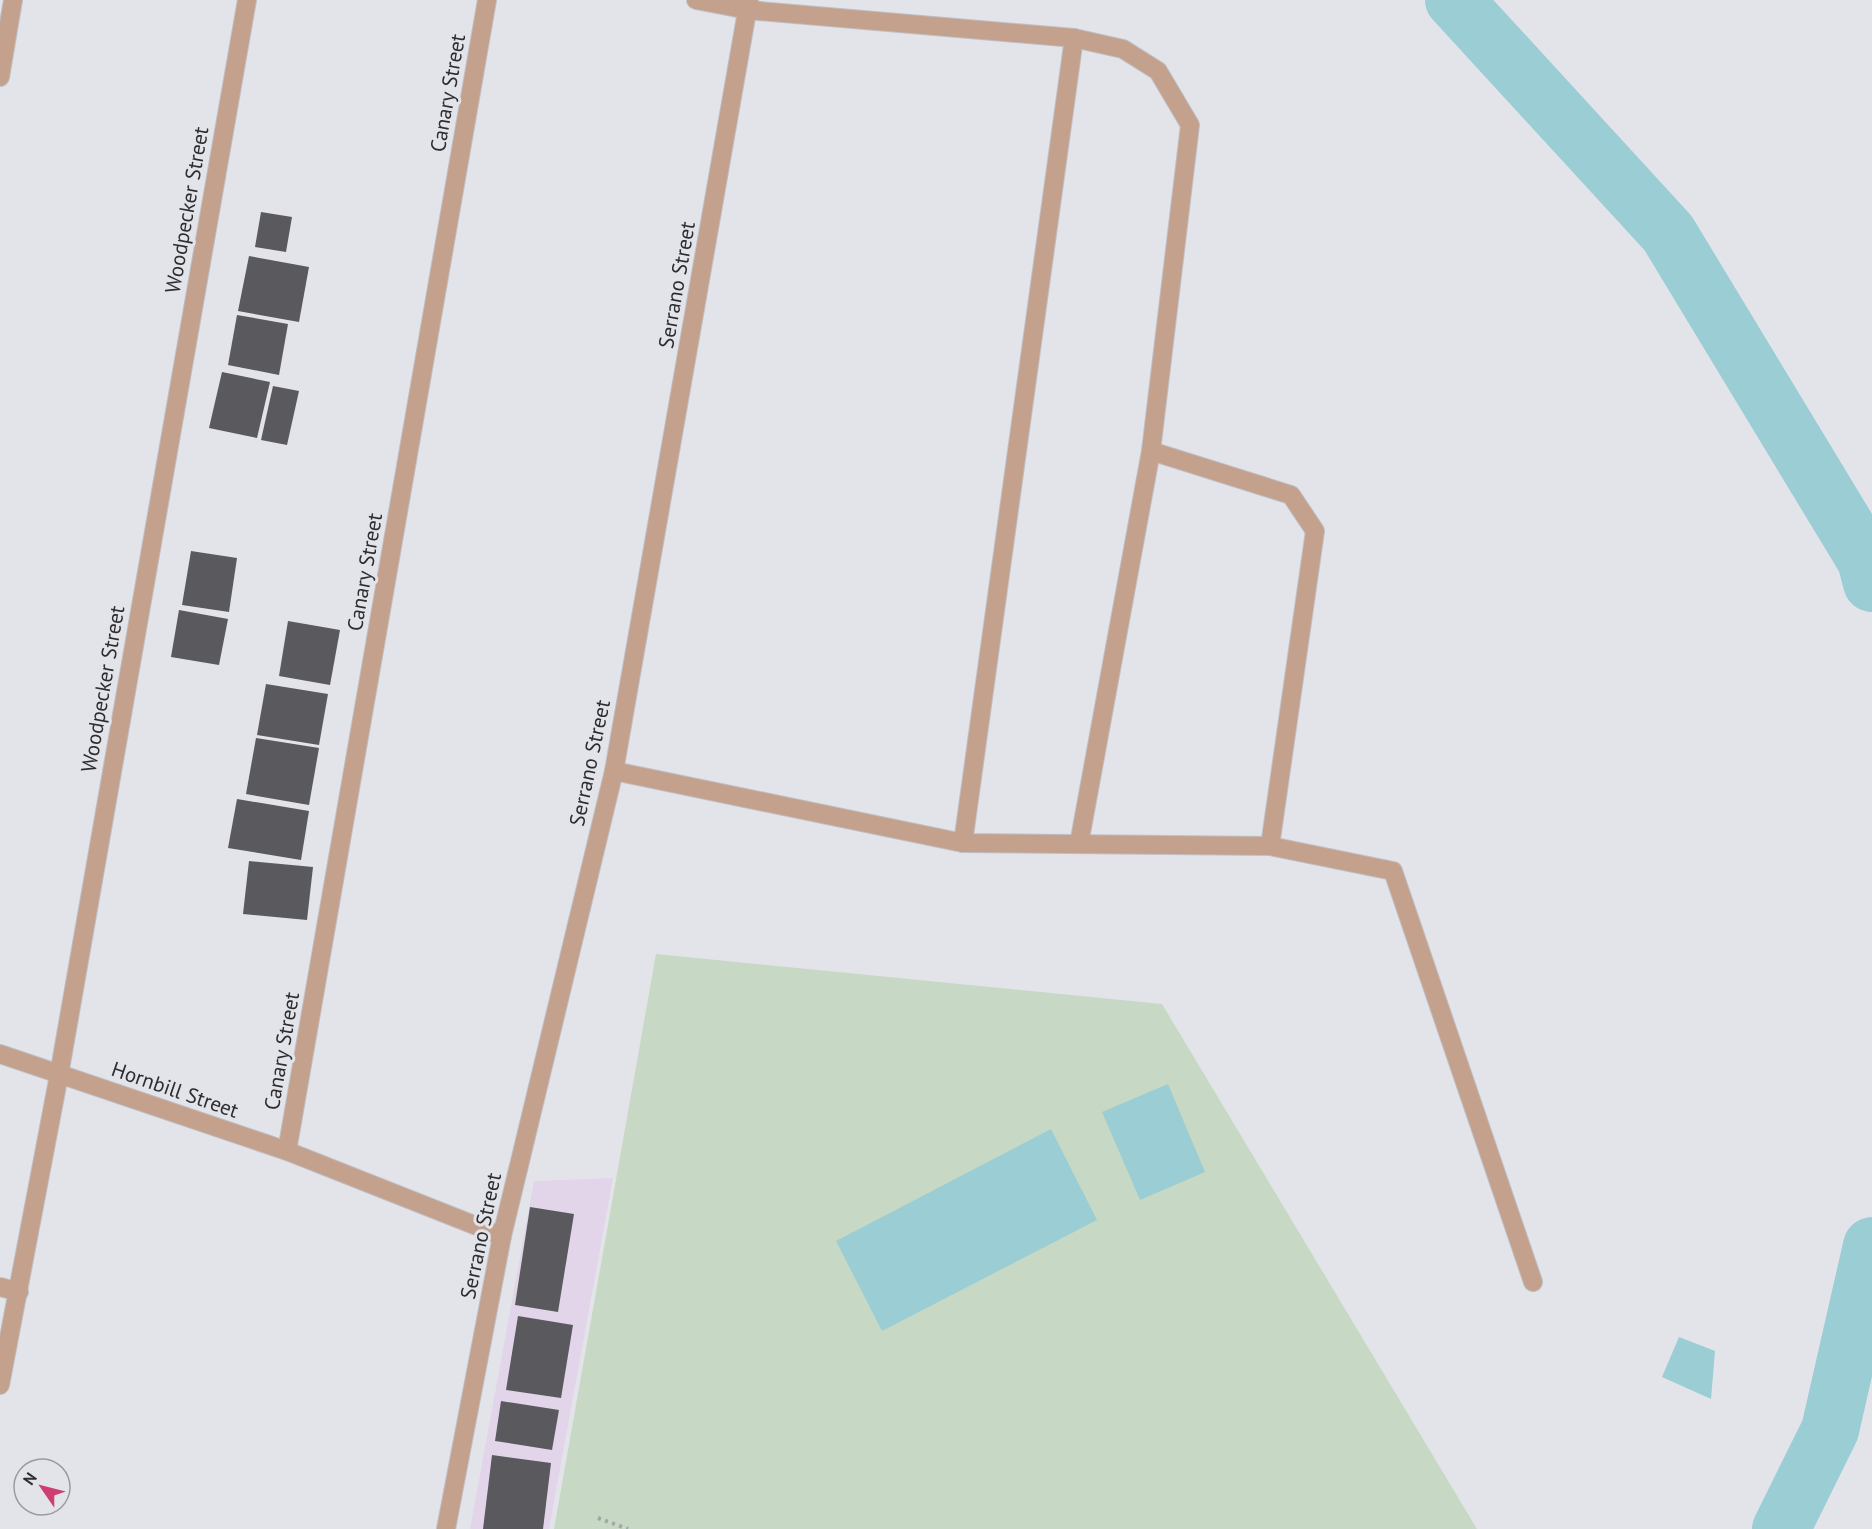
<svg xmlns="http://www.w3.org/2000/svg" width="1872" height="1529" viewBox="0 0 1872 1529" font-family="'PT Sans',sans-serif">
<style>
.education{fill:#e2d5e9}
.green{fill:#c7d9c4}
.water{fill:#9acdd4}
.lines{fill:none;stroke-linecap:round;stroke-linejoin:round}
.river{stroke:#9acdd4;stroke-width:58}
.building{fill:#59595e}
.minor-casing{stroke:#bfbfc5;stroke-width:20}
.path{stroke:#a3a4a9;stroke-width:4;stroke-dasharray:3 4.5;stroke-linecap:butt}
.minor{stroke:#c4a18c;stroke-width:18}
.labels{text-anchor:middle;stroke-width:6;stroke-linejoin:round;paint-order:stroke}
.street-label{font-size:21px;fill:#2d2d30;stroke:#e3e4ea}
</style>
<rect width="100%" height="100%" fill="#e3e4ea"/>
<path class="education" d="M 613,1178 L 549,1529 L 470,1529 L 534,1181 Z"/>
<path class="green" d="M 656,954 L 1162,1004 L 1477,1529 L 554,1529 Z"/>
<g class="water">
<path d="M 1168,1084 L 1205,1172 L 1140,1200 L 1102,1112 Z"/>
<path d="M 1051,1129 L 1097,1220 L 882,1331 L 836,1241 Z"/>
<path d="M 1679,1337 L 1715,1351 L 1711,1399 L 1662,1377 Z"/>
</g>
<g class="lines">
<g class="river">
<path d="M 1454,0 L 1668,233 L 1866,560 L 1872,583"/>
<path d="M 1781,1529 L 1830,1430 L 1872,1246"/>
</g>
</g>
<g class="building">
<path d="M 261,212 L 292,217 L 286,252 L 255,247 Z"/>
<path d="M 249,256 L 309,267 L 299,322 L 238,311 Z"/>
<path d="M 237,315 L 288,324 L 279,375 L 228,365 Z"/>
<path d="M 222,372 L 270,382 L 257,438 L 209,428 Z"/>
<path d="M 273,386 L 299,391 L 287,445 L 261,440 Z"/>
<path d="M 191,551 L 237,558 L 229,612 L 182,605 Z"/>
<path d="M 179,610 L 228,619 L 219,665 L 171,657 Z"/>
<path d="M 288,621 L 340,630 L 330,685 L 279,676 Z"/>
<path d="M 266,684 L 328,694 L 319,745 L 257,735 Z"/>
<path d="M 256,738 L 319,748 L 309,805 L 246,794 Z"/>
<path d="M 237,799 L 309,811 L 301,860 L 228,848 Z"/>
<path d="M 249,861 L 313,867 L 307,920 L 243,914 Z"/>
<path d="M 530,1207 L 574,1214 L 558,1312 L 515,1305 Z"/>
<path d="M 518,1316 L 573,1325 L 561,1398 L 506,1390 Z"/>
<path d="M 501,1401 L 559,1410 L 552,1450 L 495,1441 Z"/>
<path d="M 492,1455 L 551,1463 L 543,1529 L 483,1529 Z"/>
</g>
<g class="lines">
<g class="minor-casing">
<g id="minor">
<path d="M 696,0 L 748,10 L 1074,38 L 1123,49 L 1158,71 L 1190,125 L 1151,451 L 1291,495 L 1315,531 L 1270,846"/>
<path d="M 0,77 L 13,0"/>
<path d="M 614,771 L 963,843 L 1270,846 L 1393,871 L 1533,1282"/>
<path d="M 963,843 L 1074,38"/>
<path d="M 1079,844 L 1151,451"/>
<path d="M 0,1054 L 287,1151 L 502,1236"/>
<path d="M 287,1151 L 487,0"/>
<path d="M 0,1287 L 19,1292"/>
<path d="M 0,1385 L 59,1075 L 247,0"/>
<path d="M 446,1529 L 502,1236 L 614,771 L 749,0"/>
</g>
</g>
<path class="path" d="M 598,1518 L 628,1529"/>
<use href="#minor" class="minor"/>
</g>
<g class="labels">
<g class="street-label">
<text transform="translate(448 93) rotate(-80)" y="7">Canary Street</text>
<text transform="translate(187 210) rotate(-80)" y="7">Woodpecker Street</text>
<text transform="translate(677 285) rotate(-80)" y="7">Serrano Street</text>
<text transform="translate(365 572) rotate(-80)" y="7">Canary Street</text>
<text transform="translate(103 689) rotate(-80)" y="7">Woodpecker Street</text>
<text transform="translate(590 763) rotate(-78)" y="7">Serrano Street</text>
<text transform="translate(282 1051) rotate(-80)" y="7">Canary Street</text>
<text transform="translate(175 1090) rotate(19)" y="7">Hornbill Street</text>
<text transform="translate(481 1236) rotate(-78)" y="7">Serrano Street</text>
</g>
</g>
<g transform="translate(42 1487) rotate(305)"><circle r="28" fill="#e3e4ea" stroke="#9a9ba0" stroke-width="1.5"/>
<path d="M0-4.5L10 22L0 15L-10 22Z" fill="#cc3f70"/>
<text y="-9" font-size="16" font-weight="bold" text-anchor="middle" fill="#2d2d30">N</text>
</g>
</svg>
